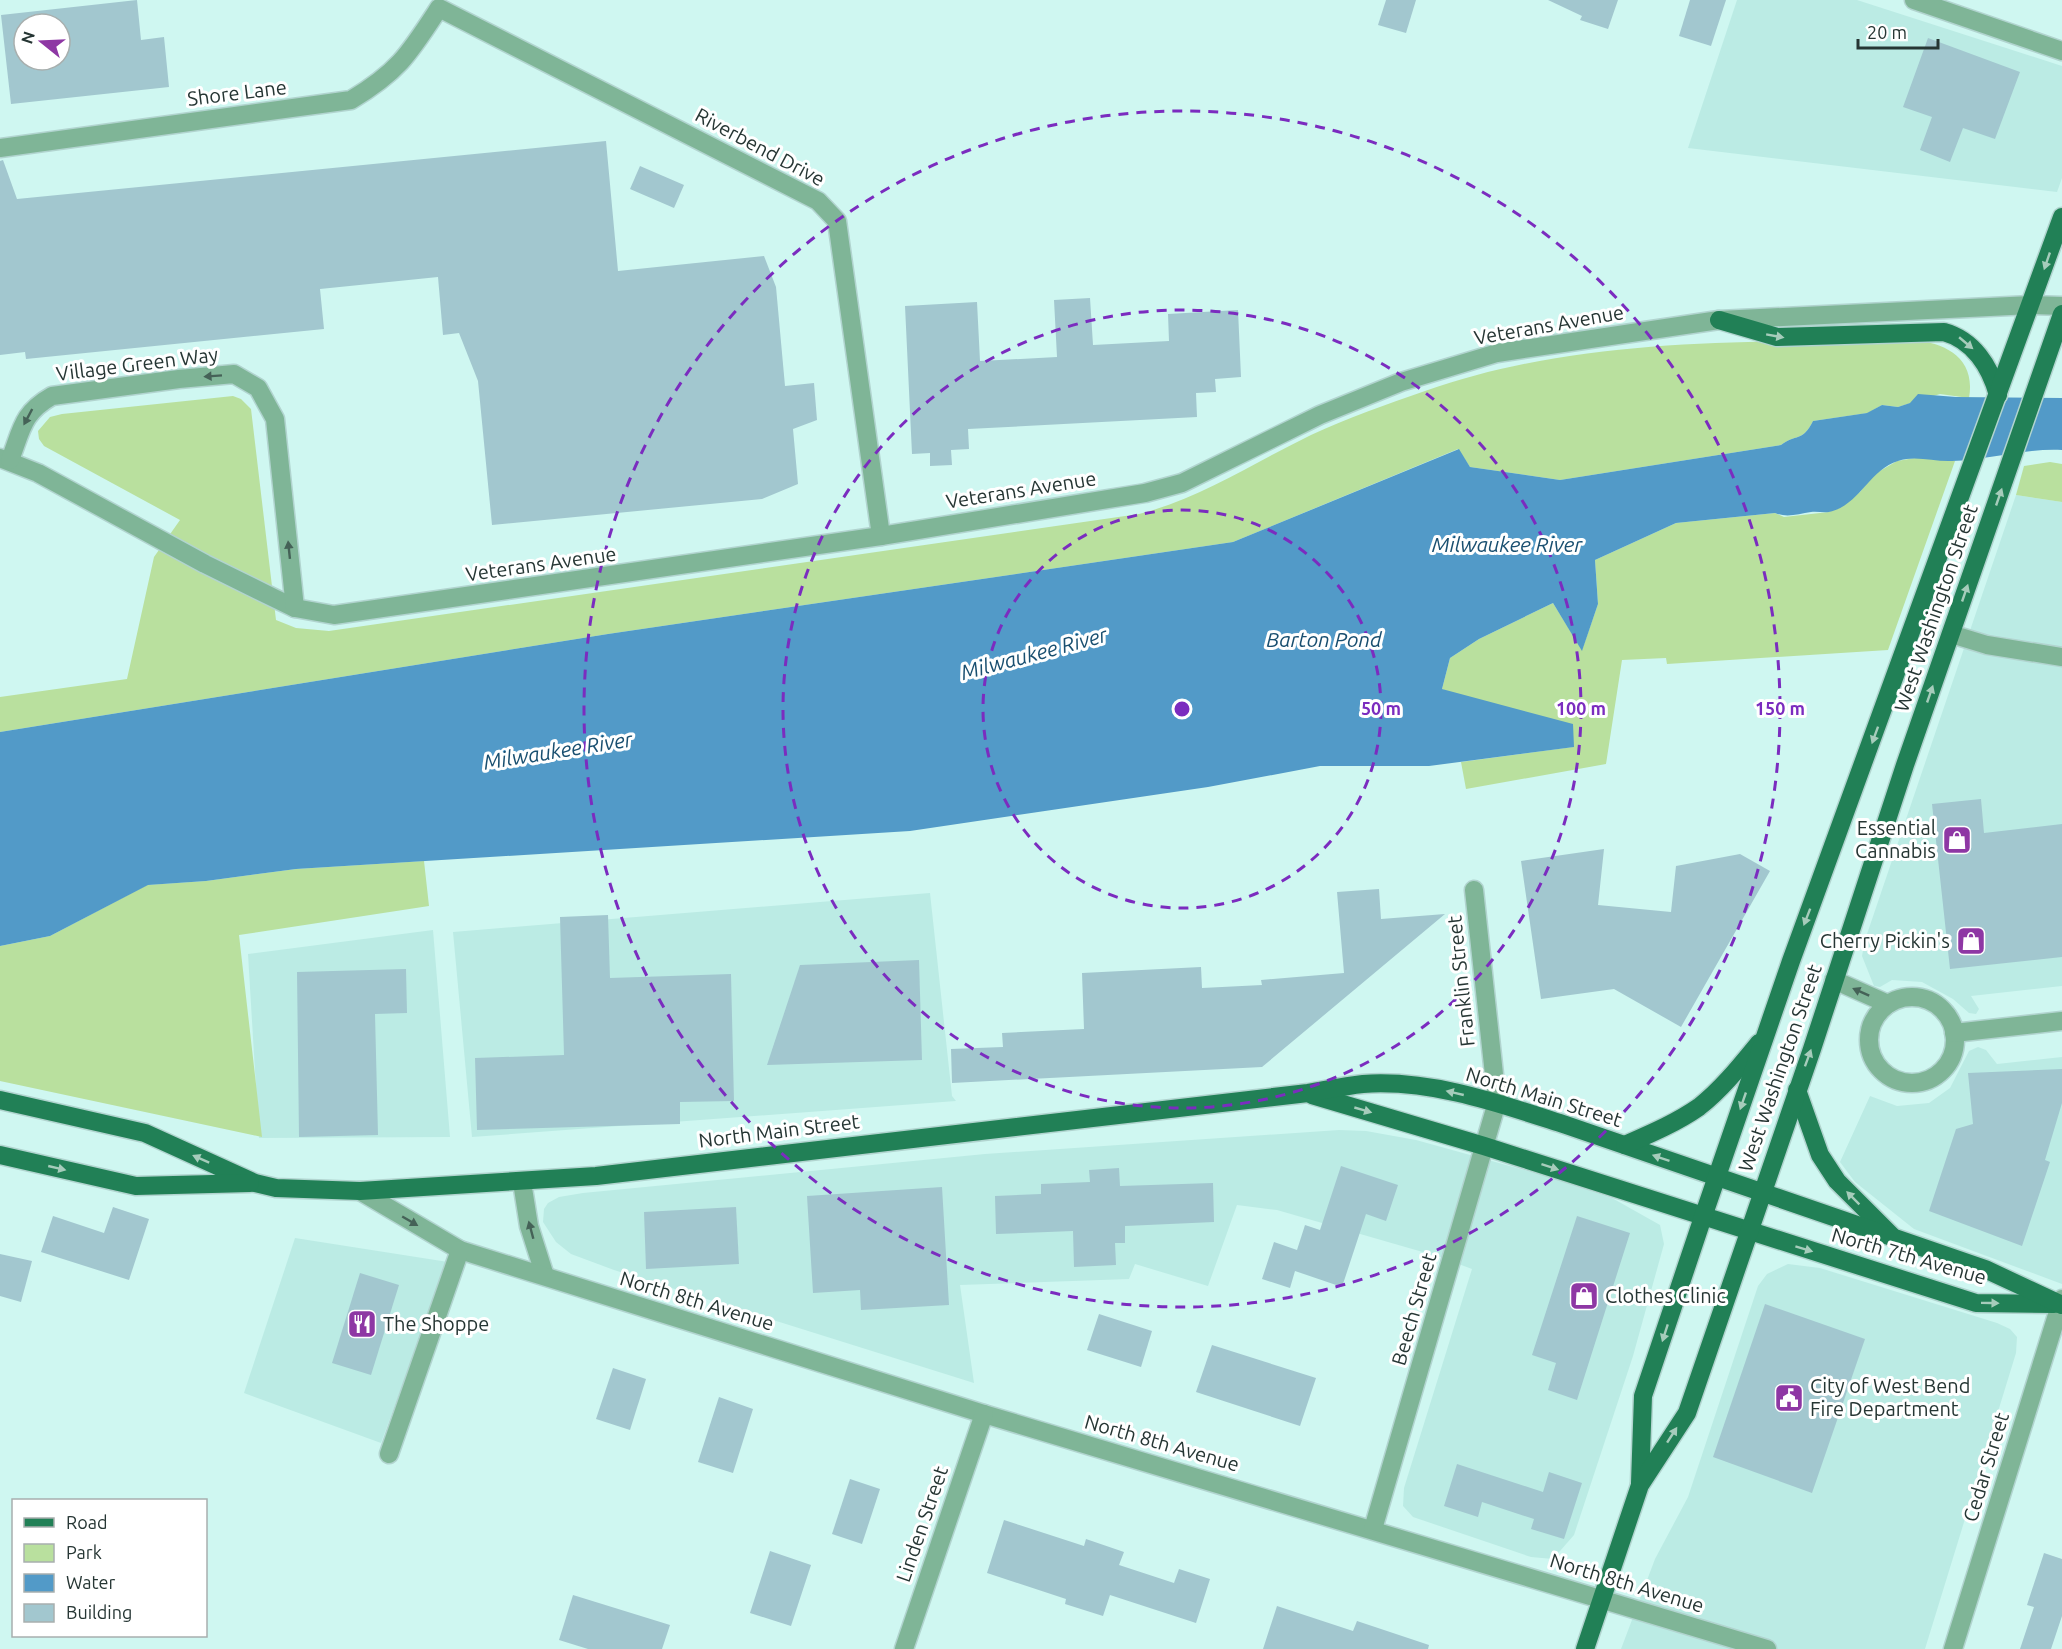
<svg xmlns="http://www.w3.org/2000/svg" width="2062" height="1649" viewBox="0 0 2062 1649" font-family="Ubuntu,sans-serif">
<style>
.built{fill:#bbebe4}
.green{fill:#b9e09e}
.water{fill:#529ac8}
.building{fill:#a2c7cf;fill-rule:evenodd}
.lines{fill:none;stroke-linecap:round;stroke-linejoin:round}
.minor-casing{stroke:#b1d4cf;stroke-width:21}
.major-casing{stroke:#b1d4cf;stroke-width:21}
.minor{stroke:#7fb597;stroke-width:18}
.major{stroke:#218056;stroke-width:18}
.oneway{fill:#a6ccbb}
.oneway2{fill:#456257}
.ring{fill:none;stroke:#7b2cbf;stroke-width:3;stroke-dasharray:10 8}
.labels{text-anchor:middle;stroke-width:6;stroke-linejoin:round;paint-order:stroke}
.street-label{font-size:20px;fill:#263634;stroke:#fff}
.poi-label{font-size:20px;fill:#263634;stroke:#fff;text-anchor:start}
.water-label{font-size:21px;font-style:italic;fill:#194f70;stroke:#fff}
.centre{fill:#7b2cbf;stroke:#fff;stroke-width:3}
.ring-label{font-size:18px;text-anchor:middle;font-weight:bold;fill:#7b2cbf;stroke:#fff;stroke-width:6;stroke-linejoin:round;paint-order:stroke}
</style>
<rect width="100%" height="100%" fill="#cff7f1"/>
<g class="built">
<path d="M 1737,0 L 1857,0 L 2062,66 L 2062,178 L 2057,192 L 1688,148 Z"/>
<path d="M 2016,495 L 2062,502 L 2062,986 L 1971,996 L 1979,1009 L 1976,1014 L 1969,1013 L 1953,999 L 1922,982 L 1892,980 L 1880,987 L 1874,986 L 1862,956 L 1865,940 Z"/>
<path d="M 930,893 L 952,1096 L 956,1101 L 472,1137 L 453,932 Z"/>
<path d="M 433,930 L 450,1137 L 259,1138 L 248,954 Z"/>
<path d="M 1978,1047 L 1986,1050 L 1997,1064 L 2062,1057 L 2062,1284 L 1914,1229 L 1855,1182 L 1840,1162 L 1870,1096 L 1897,1106 L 1929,1103 L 1950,1088 L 1969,1051 Z"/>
<path d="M 1339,1130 L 1366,1131 L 1416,1140 L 1546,1176 L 1612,1198 L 1660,1225 L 1664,1244 L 1633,1356 L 1574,1535 L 1553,1559 L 1531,1557 L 1413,1517 L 1403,1506 L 1404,1488 L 1472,1269 L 1440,1257 L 1277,1210 L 1237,1205 L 1208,1286 L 1135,1264 L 1129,1279 L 960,1285 L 974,1383 L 614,1270 L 571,1254 L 556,1242 L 543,1222 L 544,1209 L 548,1203 L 559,1197 L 583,1193 L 985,1154 Z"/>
<path d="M 295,1238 L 448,1262 L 381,1443 L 244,1393 Z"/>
<path d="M 1788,1264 L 1820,1268 L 1997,1323 L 2010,1329 L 2017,1337 L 2016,1353 L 1925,1649 L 1621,1649 L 1655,1559 L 1688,1497 L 1758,1286 L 1767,1274 Z"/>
</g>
<g class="green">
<path d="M 1913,340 C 1947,343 1976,359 1969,398 L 1940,394 L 1898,407 L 1882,405 L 1868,413 L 1813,421 C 1803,442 1795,434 1781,445 L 1560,480 L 1470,467 L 1458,449 L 1233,542 L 608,634 L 0,732 L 0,697 L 127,679 L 154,557 L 180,520 L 44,446 L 39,439 L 38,431 L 50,417 L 62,414 L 233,396 L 241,399 L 251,409 L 276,620 L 296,628 L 329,631 L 1139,514 C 1202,498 1253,463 1311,435 C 1348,418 1387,404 1425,391 C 1581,336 1750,342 1913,340 Z"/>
<path d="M 1921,457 L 1955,461 L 1888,650 L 1667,664 L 1666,658 L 1622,660 L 1606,764 L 1466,789 L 1461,762 L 1573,747 L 1442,689 L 1450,658 L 1479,639 L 1553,603 L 1582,650 L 1598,604 L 1595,560 L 1676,523 L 1775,513 L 1784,517 L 1829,512 L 1860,492 L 1873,475 L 1897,461 Z"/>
<path d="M 2050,462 L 2062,464 L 2062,502 L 2016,495 L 2024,466 Z"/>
<path d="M 424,861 L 429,906 L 239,935 L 262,1137 L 0,1081 L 0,946 L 50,936 L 147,885 L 206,881 L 296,869 Z"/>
</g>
<path class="water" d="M 1918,394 L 1956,397 L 2062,398 L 2062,450 C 2025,448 1989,460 1952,461 C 1934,462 1916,455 1898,461 C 1869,470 1859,506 1829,512 C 1823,513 1817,511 1811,512 C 1798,514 1787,518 1775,513 L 1676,523 L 1595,560 L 1598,604 L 1582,651 L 1553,603 L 1479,639 L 1450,658 L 1442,689 L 1573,724 L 1574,747 L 1429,766 L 1320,766 L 1208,787 L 910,831 L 296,869 L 206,881 L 148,885 L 50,936 L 0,946 L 0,732 L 608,634 L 1233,542 L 1459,449 L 1470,467 L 1560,480 L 1781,445 C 1795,434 1803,442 1813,421 L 1867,413 L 1882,405 L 1898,407 L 1910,403 Z"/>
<g class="building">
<path d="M 137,0 L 141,40 L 164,37 L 169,87 L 11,104 L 1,15 ZM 24,24 L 60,24 L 60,60 L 24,60 Z"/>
<path d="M 1386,0 L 1416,0 L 1406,33 L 1378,25 Z"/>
<path d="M 1548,0 L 1618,0 L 1608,29 L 1580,20 L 1582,16 Z"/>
<path d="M 1690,0 L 1726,0 L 1711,46 L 1679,36 Z"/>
<path d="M 1928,38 L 2020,72 L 1995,139 L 1963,128 L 1950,162 L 1920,150 L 1932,117 L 1903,107 Z"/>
<path d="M 606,141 L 618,271 L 764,256 L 776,287 L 785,386 L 814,383 L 817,420 L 793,429 L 798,484 L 762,499 L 492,525 L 478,381 L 459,333 L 443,335 L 438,277 L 320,289 L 324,329 L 26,359 L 25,352 L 0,355 L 0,161 L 3,160 L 17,199 Z"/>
<path d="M 640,166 L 684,185 L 674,208 L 630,189 Z"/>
<path d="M 1090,298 L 1093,345 L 1169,341 L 1168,314 L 1238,310 L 1241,377 L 1215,379 L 1216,392 L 1196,393 L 1197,417 L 968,429 L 969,449 L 951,450 L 952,465 L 930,466 L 930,453 L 912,454 L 905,306 L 977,302 L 980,361 L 1057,357 L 1054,300 Z"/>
<path d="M 1981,799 L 1984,833 L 2062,824 L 2062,957 L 1950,969 L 1932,804 Z"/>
<path d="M 1604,849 L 1598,905 L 1671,912 L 1676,866 L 1740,854 L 1770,871 L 1681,1027 L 1614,989 L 1541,999 L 1521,861 Z"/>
<path d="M 1379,889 L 1381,919 L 1445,914 L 1262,1067 L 952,1083 L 951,1049 L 1003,1047 L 1002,1033 L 1084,1029 L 1082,973 L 1201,967 L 1202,988 L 1262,985 L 1261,980 L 1344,973 L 1337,892 Z"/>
<path d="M 608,915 L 610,978 L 731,974 L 734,1101 L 680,1102 L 680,1124 L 477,1130 L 475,1058 L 564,1055 L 560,917 Z"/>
<path d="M 919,960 L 922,1060 L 767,1065 L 800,965 Z"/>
<path d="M 406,969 L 407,1013 L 375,1014 L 378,1135 L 299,1137 L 297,972 Z"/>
<path d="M 2062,1069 L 2062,1103 L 2045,1160 L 2050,1162 L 2022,1246 L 1929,1211 L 1956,1129 L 1973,1124 L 1968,1073 Z"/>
<path d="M 1341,1166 L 1398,1185 L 1386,1221 L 1366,1214 L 1342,1287 L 1295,1271 L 1290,1288 L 1262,1279 L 1274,1242 L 1297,1250 L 1305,1225 L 1320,1230 Z"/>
<path d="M 1119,1168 L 1120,1186 L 1213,1183 L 1214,1222 L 1125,1226 L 1125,1243 L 1115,1243 L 1116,1265 L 1074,1267 L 1073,1231 L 996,1234 L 995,1196 L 1041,1194 L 1041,1184 L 1090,1182 L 1089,1170 Z"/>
<path d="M 942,1187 L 949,1305 L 861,1310 L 860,1290 L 813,1293 L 807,1196 Z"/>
<path d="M 113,1207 L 149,1219 L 129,1280 L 41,1252 L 53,1216 L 104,1233 Z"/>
<path d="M 736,1207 L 739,1264 L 646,1269 L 644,1212 Z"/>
<path d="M 1577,1216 L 1630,1233 L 1577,1400 L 1548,1390 L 1556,1363 L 1532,1355 Z"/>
<path d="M 0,1254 L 32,1261 L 21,1302 L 0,1296 Z"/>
<path d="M 360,1273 L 399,1285 L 371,1375 L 332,1363 Z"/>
<path d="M 1765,1304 L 1865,1339 L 1812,1493 L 1713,1457 Z"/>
<path d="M 1099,1314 L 1152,1331 L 1141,1367 L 1087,1350 Z"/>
<path d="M 1212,1345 L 1316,1378 L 1300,1426 L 1196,1392 Z"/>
<path d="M 613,1368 L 646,1379 L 630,1430 L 596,1419 Z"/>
<path d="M 719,1397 L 753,1409 L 733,1473 L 698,1462 Z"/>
<path d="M 1457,1464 L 1543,1492 L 1549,1472 L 1582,1483 L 1564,1539 L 1531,1529 L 1534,1519 L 1482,1502 L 1478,1517 L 1444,1506 Z"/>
<path d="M 850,1479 L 880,1489 L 862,1544 L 832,1534 Z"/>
<path d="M 1004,1520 L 1084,1546 L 1086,1539 L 1124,1552 L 1119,1565 L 1174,1583 L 1179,1569 L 1210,1579 L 1196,1623 L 1110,1595 L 1103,1616 L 1065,1604 L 1066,1599 L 987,1573 Z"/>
<path d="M 770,1551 L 811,1565 L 791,1626 L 750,1613 Z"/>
<path d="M 2044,1553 L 2062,1559 L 2062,1616 L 2051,1649 L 2020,1649 L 2034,1607 L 2027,1605 Z"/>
<path d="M 573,1595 L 670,1625 L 662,1649 L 588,1649 L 559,1640 Z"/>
<path d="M 1277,1606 L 1353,1631 L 1357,1621 L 1429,1645 L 1428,1649 L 1263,1649 Z"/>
</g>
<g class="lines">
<g class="minor-casing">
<g id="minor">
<path d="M 1914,0 L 2062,51"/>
<path d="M 0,148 L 351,100 C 399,71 409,54 439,8 L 818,201 L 837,221 L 881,536"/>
<path d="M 0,458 L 38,473 L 205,564 L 274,598 L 295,608 L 334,615 L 881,536 L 1145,493 L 1182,483 L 1320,415 L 1401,382 L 1497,353 L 1719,320 L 2031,305 L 2062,306"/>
<path d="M 10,460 C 22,429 22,413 52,396 L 179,379 L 234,374 L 258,388 L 275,419 L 295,608"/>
<path d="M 1951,634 L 1987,645 L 2062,657"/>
<path d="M 1834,980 L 1888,1004"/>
<circle cx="1912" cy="1040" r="43"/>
<path d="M 1954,1033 L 2062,1021"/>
<path d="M 522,1182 L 529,1226 L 545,1276"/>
<path d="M 360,1191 L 460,1250 L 984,1414 L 1767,1649"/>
<path d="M 389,1454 L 460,1250"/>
<path d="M 1373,1529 L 1497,1102 L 1474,890"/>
<path d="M 904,1649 L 984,1414"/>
<path d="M 1953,1649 L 2062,1299"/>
</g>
</g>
<g class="major-casing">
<g id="major">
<path d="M 1719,320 L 1777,337 L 1944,332 C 1973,340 1990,366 1998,395"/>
<path d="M 1797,1090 L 1820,1155 L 1837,1181 L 1891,1235"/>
<path d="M 1312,1095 L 1484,1146 L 1976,1303 L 2054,1304"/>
<path d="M 0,1100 L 145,1133 L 255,1183 L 276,1188 L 360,1191 L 596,1176 L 1308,1093 C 1326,1090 1344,1086 1363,1084 C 1432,1079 1501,1104 1566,1125 L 1985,1269 L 2062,1305"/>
<path d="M 1625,1145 C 1650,1134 1676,1123 1699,1107 C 1722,1089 1741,1065 1759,1043"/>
<path d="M 0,1155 L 136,1186 L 250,1183"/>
<path d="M 1640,1483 L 1643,1396 L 1703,1217 L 1791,961 L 2062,217"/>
<path d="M 1585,1649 L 1640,1485 L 1687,1413 L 1812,1049 L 1905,765 L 2062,314"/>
</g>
</g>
<use href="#minor" class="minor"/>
<use href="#major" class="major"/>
</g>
<defs><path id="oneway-solid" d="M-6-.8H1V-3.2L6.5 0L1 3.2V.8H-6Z" transform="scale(1.5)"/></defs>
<g class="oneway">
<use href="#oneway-solid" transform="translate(2047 261) rotate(109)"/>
<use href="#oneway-solid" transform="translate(1775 336) rotate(10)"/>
<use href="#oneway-solid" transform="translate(1966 343) rotate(40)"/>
<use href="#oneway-solid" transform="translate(1999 497) rotate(-71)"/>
<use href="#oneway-solid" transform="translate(1965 593) rotate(-71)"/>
<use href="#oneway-solid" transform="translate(1930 694) rotate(-71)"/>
<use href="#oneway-solid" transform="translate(1875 735) rotate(110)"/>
<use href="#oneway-solid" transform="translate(1807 917) rotate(111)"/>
<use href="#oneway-solid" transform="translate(1808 1058) rotate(-70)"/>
<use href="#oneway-solid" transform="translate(1455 1093) rotate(-167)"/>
<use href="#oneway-solid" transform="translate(1743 1101) rotate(109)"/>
<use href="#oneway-solid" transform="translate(1363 1110) rotate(16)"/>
<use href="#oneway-solid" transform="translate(1661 1158) rotate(-161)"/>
<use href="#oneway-solid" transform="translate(201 1159) rotate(-156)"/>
<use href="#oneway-solid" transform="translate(1550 1167) rotate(18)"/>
<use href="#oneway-solid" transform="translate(57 1168) rotate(13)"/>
<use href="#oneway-solid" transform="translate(1853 1198) rotate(-135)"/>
<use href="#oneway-solid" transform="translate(1804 1249) rotate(17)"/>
<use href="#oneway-solid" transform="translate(1990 1303) rotate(1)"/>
<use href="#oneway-solid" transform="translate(1665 1333) rotate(108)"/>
<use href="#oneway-solid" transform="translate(1672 1435) rotate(-57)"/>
</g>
<g class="oneway2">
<use href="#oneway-solid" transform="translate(213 376) rotate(176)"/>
<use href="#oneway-solid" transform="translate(28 417) rotate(118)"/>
<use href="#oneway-solid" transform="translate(289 550) rotate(-96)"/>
<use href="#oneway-solid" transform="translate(1861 992) rotate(-156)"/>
<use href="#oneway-solid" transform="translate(410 1221) rotate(30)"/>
<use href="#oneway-solid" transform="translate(531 1230) rotate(-105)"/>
</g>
<g class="ring">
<circle cx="1182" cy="709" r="199"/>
<circle cx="1182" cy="709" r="399"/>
<circle cx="1182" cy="709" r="598"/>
</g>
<defs>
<g id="shop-square" transform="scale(1.5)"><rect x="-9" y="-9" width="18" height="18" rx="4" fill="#8e37a4" stroke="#fff"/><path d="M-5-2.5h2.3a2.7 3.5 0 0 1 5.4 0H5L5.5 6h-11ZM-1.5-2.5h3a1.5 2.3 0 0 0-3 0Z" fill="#fff"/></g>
<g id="restaurant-square" transform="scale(1.5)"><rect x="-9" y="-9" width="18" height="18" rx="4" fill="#8e37a4" stroke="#fff"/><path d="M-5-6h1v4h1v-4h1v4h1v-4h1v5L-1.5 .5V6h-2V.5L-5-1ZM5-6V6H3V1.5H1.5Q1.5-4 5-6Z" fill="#fff"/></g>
<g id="civic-square" transform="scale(1.5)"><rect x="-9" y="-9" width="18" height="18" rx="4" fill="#8e37a4" stroke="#fff"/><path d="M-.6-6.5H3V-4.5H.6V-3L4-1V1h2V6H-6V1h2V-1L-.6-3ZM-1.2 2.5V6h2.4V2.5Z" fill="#fff"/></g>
</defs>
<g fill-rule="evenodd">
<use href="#shop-square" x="1957" y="840"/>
<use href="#shop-square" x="1971" y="941"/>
<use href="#shop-square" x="1584" y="1296"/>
<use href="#restaurant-square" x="362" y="1324"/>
<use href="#civic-square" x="1789" y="1398"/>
</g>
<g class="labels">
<g class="street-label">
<text transform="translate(237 93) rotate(-7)" y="7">Shore Lane</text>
<text transform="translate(760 147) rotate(28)" y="7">Riverbend Drive</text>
<text transform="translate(1549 325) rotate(-10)" y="7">Veterans Avenue</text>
<text transform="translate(137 364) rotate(-7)" y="7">Village Green Way</text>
<text transform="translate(1021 490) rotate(-9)" y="7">Veterans Avenue</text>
<text transform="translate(541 564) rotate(-8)" y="7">Veterans Avenue</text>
<text transform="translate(1936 608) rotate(-71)" y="7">West Washington Street</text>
<text transform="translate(1461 981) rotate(-96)" y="7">Franklin Street</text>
<text transform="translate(1780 1068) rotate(-71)" y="7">West Washington Street</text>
<text transform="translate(1544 1097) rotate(17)" y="7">North Main Street</text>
<text transform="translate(779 1131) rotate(-7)" y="7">North Main Street</text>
<text transform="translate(1909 1256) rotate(16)" y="7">North 7th Avenue</text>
<text transform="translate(697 1301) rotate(17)" y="7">North 8th Avenue</text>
<text transform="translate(1414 1309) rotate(-74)" y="7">Beech Street</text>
<text transform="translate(1162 1443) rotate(16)" y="7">North 8th Avenue</text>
<text transform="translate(1986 1467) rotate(-73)" y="7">Cedar Street</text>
<text transform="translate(922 1524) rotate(-71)" y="7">Linden Street</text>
<text transform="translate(1627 1583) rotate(17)" y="7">North 8th Avenue</text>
</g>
<g class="poi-label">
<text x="1936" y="835" text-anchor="end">Essential<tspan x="1936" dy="23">Cannabis</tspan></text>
<text x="1950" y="948" text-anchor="end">Cherry Pickin's</text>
<text x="1605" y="1303">Clothes Clinic</text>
<text x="383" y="1331">The Shoppe</text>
<text x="1810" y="1393">City of West Bend<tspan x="1810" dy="23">Fire Department</tspan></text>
</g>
<g class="water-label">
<text x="1507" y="552">Milwaukee River</text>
<text x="1324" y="647">Barton Pond</text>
<text transform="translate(1034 654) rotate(-15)" y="7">Milwaukee River</text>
<text transform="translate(558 751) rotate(-9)" y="7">Milwaukee River</text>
</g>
</g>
<circle cx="1182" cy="709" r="9" class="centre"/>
<g class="ring-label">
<text x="1381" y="715">50 m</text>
<text x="1581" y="715">100 m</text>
<text x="1780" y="715">150 m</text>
</g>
<rect x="12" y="1499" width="195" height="138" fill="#ffffff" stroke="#a8afae" stroke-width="1.5"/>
<rect x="24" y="1518" width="30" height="9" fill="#218056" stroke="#a8afae" stroke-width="1.5"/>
<text x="66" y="1529" font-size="18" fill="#263634">Road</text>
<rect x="24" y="1544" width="30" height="18" fill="#b9e09e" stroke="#a8afae" stroke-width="1.5"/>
<text x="66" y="1559" font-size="18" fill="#263634">Park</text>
<rect x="24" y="1574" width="30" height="18" fill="#529ac8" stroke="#a8afae" stroke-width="1.5"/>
<text x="66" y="1589" font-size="18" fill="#263634">Water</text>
<rect x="24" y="1604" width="30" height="18" fill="#a2c7cf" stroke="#a8afae" stroke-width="1.5"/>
<text x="66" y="1619" font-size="18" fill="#263634">Building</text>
<g transform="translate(42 42) rotate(288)"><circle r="28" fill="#ffffff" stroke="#a8afae" stroke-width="1.5"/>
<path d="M0-4.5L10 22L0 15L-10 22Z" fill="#8e37a4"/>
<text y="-9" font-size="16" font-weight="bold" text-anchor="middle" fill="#263634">N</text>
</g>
<path d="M1858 39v9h80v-9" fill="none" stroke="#263634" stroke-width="3"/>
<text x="1867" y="39" font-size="18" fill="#263634" stroke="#ffffff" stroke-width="4.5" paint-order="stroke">20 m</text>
</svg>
